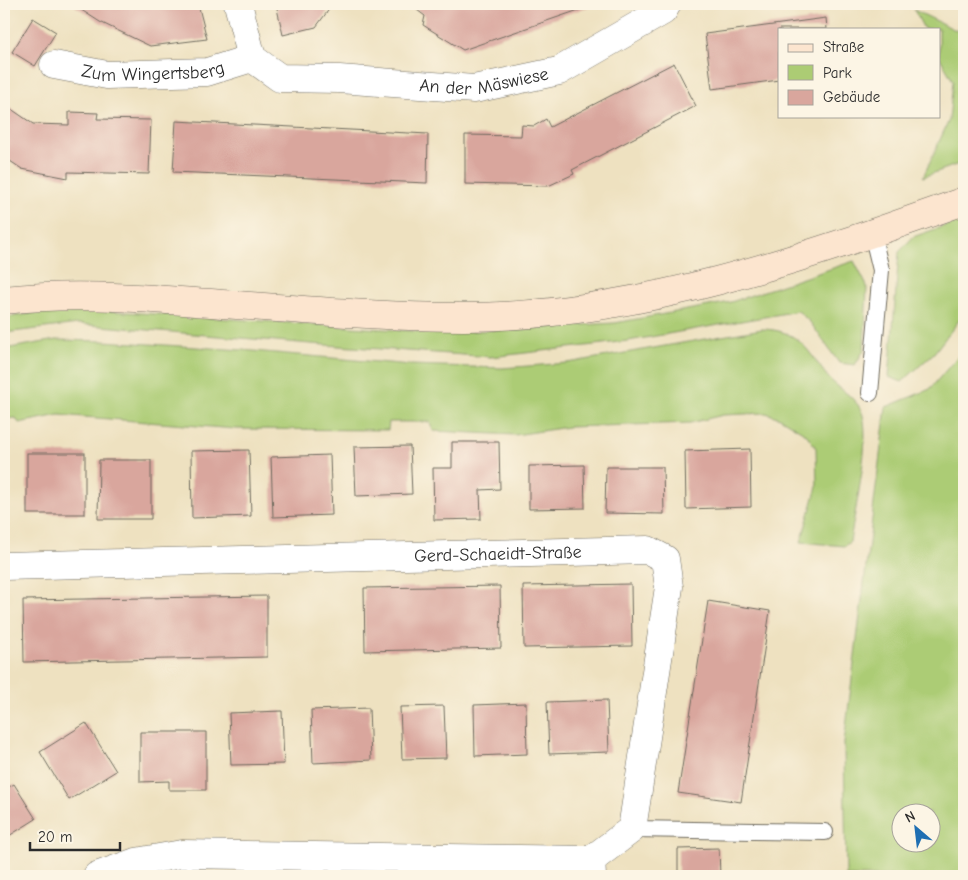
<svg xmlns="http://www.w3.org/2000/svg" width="968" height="880" viewBox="0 0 968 880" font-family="'Comic Neue',sans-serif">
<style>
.green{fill:#accc74;stroke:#6c7c50;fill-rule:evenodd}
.building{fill:#d9a69d}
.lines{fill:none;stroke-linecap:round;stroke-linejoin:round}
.service-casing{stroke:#6f6b5f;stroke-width:18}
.minor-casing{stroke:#6f6b5f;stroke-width:29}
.secondary-casing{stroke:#6f6b5f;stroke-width:29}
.service{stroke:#fff;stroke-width:16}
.minor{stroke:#fff;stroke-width:28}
.secondary{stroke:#fce5cf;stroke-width:28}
.labels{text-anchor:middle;stroke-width:4;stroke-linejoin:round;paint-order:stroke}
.street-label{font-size:18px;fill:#2b2b2b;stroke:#fcf5e5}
</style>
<rect width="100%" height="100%" fill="#fcf5e5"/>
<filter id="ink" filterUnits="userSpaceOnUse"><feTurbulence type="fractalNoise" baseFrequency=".02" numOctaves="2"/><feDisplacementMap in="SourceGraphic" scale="10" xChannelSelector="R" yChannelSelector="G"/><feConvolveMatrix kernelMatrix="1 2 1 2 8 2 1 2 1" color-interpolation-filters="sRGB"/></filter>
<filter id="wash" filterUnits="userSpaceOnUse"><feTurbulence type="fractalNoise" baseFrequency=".0096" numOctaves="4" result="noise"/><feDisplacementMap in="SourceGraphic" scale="20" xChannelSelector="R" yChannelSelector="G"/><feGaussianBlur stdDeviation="1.12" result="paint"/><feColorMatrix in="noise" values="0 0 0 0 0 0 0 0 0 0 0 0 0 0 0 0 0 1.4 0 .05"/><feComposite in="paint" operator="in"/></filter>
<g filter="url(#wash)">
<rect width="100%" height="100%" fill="#eee1c0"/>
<g class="green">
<path d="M 914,10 L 964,34 L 964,162 L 923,177 L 949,120 L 953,81 L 939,56 L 939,29 L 924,29 Z"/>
<path d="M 964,219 L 964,314 L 934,353 L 902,382 L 889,377 L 899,252 L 913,237 Z"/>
<path d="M 854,261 L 867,286 L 864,350 L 855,365 L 839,363 L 810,322 L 798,311 L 628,341 L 491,357 L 311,344 L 78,324 L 4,333 L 4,318 L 65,308 L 442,333 L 615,323 L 731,302 Z"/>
<path d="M 762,329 C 797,330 805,346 824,372 C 834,387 853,394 861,410 C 873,433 854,514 850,542 L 844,546 L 801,542 L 817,487 L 816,448 L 806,434 L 780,418 L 766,413 L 723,415 L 690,423 L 568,427 L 515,435 L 433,431 L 430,422 L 389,422 L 388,430 L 236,429 L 59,415 L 19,423 L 16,418 L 4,419 L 4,349 L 56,340 L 103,341 L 242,350 L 411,365 L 502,368 L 568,363 Z"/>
<path d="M 964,349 L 964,876 L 846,876 L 844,743 L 886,407 L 930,389 ZM 930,812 L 930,842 L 900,842 L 900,812 Z"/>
</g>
<g id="blocks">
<g class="building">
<path d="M 72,4 L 198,4 L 207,39 L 150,46 L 100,22 Z"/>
<path d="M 276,4 L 333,4 L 316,27 L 283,35 Z"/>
<path d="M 409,4 L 596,4 L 463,50 L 423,25 L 425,16 Z"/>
<path d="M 33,18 L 56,32 L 35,66 L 12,52 Z"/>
<path d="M 826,18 L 827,29 L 779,29 L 779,80 L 712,89 L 705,34 Z"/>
<path d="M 674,63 L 696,106 L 572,170 L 574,174 L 548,186 L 465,184 L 465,135 L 521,136 L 522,125 L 534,126 L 546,119 L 550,127 Z"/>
<path d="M 4,104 L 33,124 L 69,125 L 69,112 L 98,113 L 97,119 L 151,120 L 149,174 L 68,172 L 68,178 L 22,169 L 4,157 Z"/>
<path d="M 176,121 L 428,134 L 427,183 L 173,172 Z"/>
<path d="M 452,442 L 499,442 L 500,489 L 480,490 L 481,519 L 434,520 L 433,468 L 452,468 Z"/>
<path d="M 410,446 L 412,494 L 356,496 L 354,447 Z"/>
<path d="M 750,449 L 751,507 L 686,509 L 685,451 Z"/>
<path d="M 249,450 L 251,516 L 192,518 L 191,451 Z"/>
<rect x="27" y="453" width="58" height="61"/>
<path d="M 330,455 L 332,515 L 273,517 L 271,457 Z"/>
<path d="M 99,460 L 151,460 L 151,519 L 98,519 Z"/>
<path d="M 584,465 L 585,508 L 529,509 L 529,466 Z"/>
<path d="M 606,467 L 663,467 L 664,514 L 605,513 Z"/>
<path d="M 631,584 L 632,646 L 524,648 L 523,586 Z"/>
<path d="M 500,586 L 501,648 L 365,651 L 364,588 Z"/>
<path d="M 267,596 L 267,657 L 24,662 L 23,600 Z"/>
<path d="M 708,601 L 770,611 L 741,802 L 678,793 Z"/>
<path d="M 607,700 L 609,752 L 549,754 L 547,702 Z"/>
<path d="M 526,703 L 527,754 L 475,756 L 474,705 Z"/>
<path d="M 444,706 L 446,758 L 402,759 L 400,707 Z"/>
<path d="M 369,708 L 371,760 L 313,763 L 311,710 Z"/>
<path d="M 282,711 L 284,764 L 231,765 L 229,713 Z"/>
<path d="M 86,723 L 116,771 L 69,800 L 40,752 Z"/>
<path d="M 140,732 L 206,732 L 206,790 L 169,790 L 169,781 L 140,782 Z"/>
<path d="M 14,784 L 36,819 L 4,839 L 4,790 Z"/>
<path d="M 719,848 L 720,876 L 678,876 L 678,849 Z"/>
</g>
</g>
</g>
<g filter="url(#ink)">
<use href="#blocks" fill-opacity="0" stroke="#6f6b5f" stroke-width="1"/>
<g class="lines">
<g class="service-casing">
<g id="service">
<path d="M 870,393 L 881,270 L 872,233"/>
<path d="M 632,829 L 825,832"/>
</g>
</g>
<g class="minor-casing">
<g id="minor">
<path id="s1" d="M 238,4 L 252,58 L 280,78 L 339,79 L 474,89 L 559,71 L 663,11 L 667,4"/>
<path id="s2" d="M 54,65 L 107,75 L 207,72 L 252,58"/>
<path id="s3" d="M 4,566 L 648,550 L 665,559 L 669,587 L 632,829 L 591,860"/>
<path d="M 97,876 L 136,862 L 182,854 L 591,860 L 592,876"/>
</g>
</g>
<g class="secondary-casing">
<path id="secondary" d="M 4,300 C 67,293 131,297 195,302 C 284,308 375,317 464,317 C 637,317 803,258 964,201"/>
</g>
<use href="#service" class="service"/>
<use href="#minor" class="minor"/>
<use href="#secondary" class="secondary"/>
</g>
</g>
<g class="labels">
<g class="street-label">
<text dy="6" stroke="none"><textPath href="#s2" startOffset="100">Zum Wingertsberg</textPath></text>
<text dy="6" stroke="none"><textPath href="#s1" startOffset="295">An der Mäswiese</textPath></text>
<text dy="6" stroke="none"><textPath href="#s3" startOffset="494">Gerd-Schaeidt-Straße</textPath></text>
</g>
</g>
<rect width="968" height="880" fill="none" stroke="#fcf5e5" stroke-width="20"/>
<rect x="778" y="28" width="162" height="90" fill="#fcf5e5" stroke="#a8a49b"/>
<rect x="788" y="44" width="25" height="8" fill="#fce5cf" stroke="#a8a49b"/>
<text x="823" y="52" font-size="15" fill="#2b2b2b">Straße</text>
<rect x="788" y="65" width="25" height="15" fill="#accc74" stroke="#a8a49b"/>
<text x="823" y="78" font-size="15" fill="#2b2b2b">Park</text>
<rect x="788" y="90" width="25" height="15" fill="#d9a69d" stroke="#a8a49b"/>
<text x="823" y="102" font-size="15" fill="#2b2b2b">Gebäude</text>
<g transform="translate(916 828) rotate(332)"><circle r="24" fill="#fcf5e5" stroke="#a8a49b"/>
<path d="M0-4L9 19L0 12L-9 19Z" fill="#1f6fb2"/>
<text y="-8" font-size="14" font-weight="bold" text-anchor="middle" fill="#2b2b2b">N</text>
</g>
<path d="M30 842v8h90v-8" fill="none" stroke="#2b2b2b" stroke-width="2.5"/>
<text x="38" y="842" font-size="15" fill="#2b2b2b" stroke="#fcf5e5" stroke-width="4" paint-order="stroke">20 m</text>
</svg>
